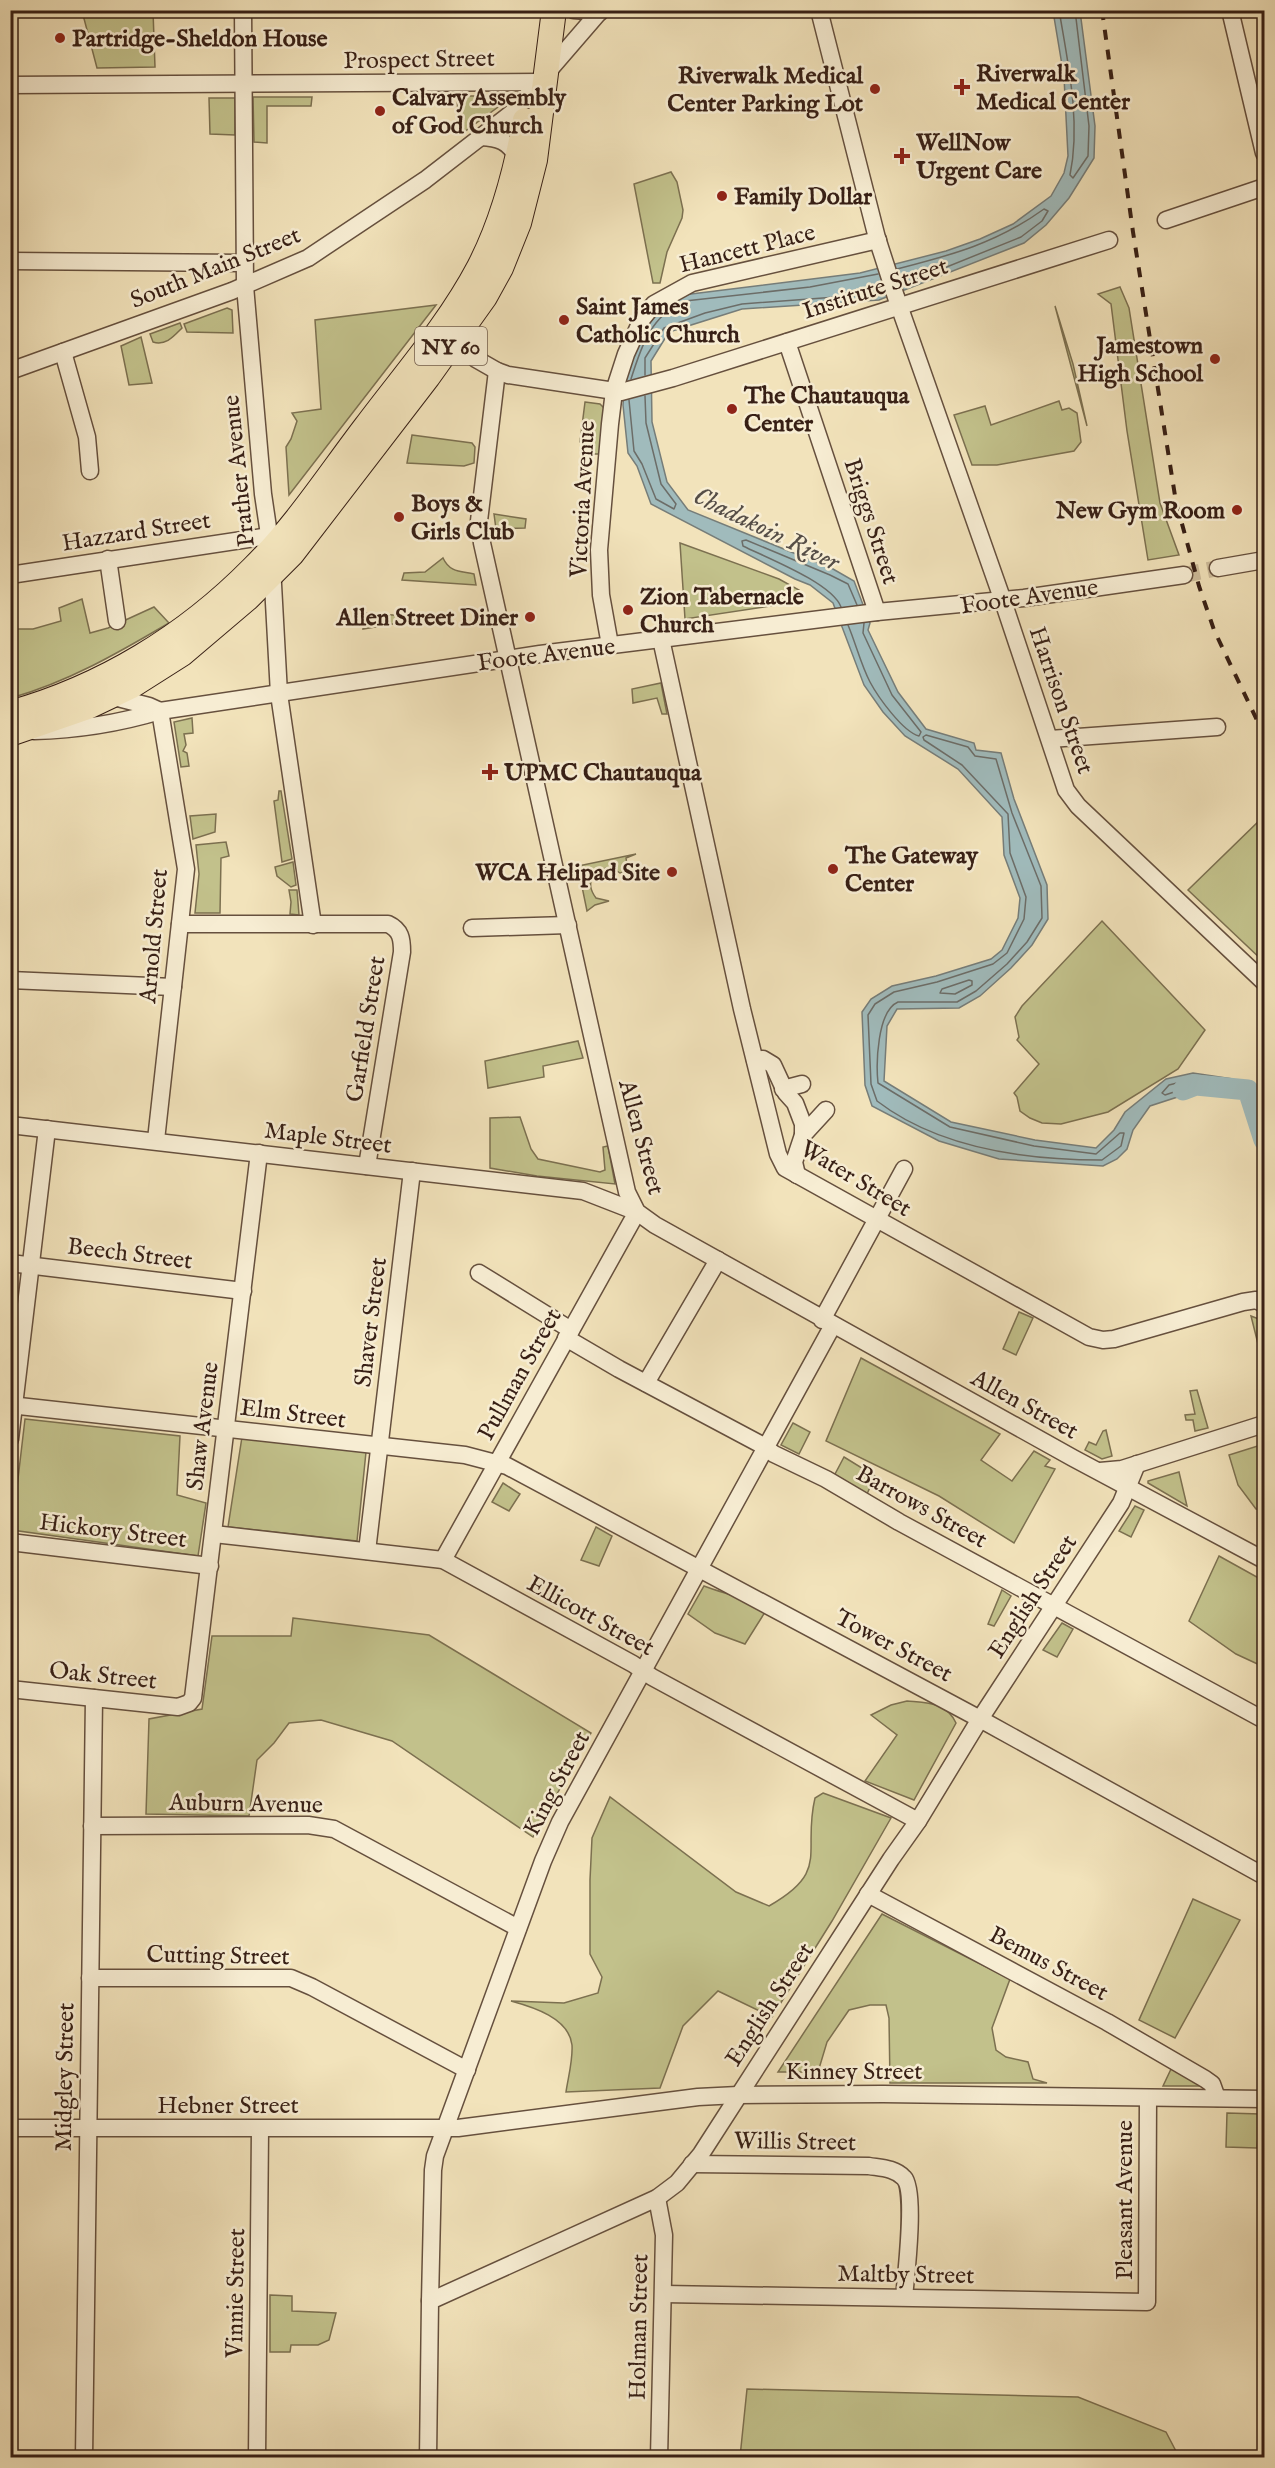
<svg xmlns="http://www.w3.org/2000/svg" width="1275" height="2468" viewBox="0 0 1275 2468" font-family="'IM FELL English',serif">
<style>
.green{fill:#c2c18b;stroke:#7c7050;stroke-width:1.5}
.water{fill:#a0bbbc;stroke:#767d79;stroke-width:1.5}
.lines{fill:none;stroke-linecap:round;stroke-linejoin:round}
.shore{stroke:#6c6d68;stroke-width:1.5}
.river{stroke:#a0bbbc;stroke-width:21}
.minor-tunnel{stroke:#cdbc9a;stroke-width:16;stroke-dasharray:16 8;stroke-linecap:butt}
.minor-casing{stroke:#66503e;stroke-width:19}
.highway-casing{stroke:#371f15;stroke-width:26}
.minor{stroke:#f7edd3;stroke-width:16}
.highway{stroke:#f2e3bb;stroke-width:24}
.rail{stroke:#371f15;stroke-width:4;stroke-dasharray:10 10;stroke-linecap:butt}
.poi-dot{fill:#8f2418;stroke:#f7edd3;stroke-width:2}
.labels{text-anchor:middle;stroke-width:5;stroke-linejoin:round;paint-order:stroke}
.shield{fill:#f7edd3;stroke:#715d4e;stroke-width:1.5}
.shield-label{font-size:22px;font-weight:bold;fill:#371f15}
.poi-label{font-size:24px;font-weight:bold;fill:#371f15;stroke:#f7edd3;text-anchor:start}
.street-label{font-size:24px;fill:#371f15;stroke:#f7edd3}
.water-label{font-size:26px;font-style:italic;fill:#564e47;stroke:#f7edd3}
</style>
<rect width="100%" height="100%" fill="#f2e3bb"/>
<filter id="stains"><feTurbulence type="fractalNoise" baseFrequency=".00333" numOctaves="4"/><feColorMatrix values="0 0 0 0 .2 0 0 0 0 .09 0 0 0 0 .02 0 0 0 .5 -.17"/></filter>
<radialGradient id="worn" r=".72"><stop offset=".6" stop-color="#630" stop-opacity="0"/><stop offset="1" stop-color="#630" stop-opacity=".3"/></radialGradient>
<g class="green">
<path d="M 82,11 L 153,11 L 155,67 L 97,68 Z"/>
<path d="M 457,96 L 508,96 L 509,99 L 464,132 L 459,133 Z"/>
<path d="M 253,97 L 312,97 L 311,106 L 267,106 L 267,143 L 254,142 Z"/>
<path d="M 209,98 L 235,98 L 235,135 L 210,134 Z"/>
<path d="M 671,172 L 677,182 L 683,210 L 682,218 L 667,252 L 660,283 L 653,283 L 634,184 Z"/>
<path d="M 1120,287 L 1129,308 L 1160,503 L 1179,555 L 1148,560 L 1127,431 L 1111,304 L 1098,294 Z"/>
<path d="M 436,305 L 289,495 L 286,447 L 291,439 L 297,421 L 292,413 L 321,409 L 315,320 Z"/>
<path d="M 1055,306 L 1073,364 L 1087,426 Z"/>
<path d="M 227,308 L 232,310 L 233,333 L 187,332 L 184,324 Z"/>
<path d="M 180,323 L 182,328 C 174,336 166,346 153,342 L 150,334 Z"/>
<path d="M 141,337 L 152,383 L 129,385 L 121,346 Z"/>
<path d="M 1059,401 L 1062,410 L 1069,408 L 1077,413 L 1081,442 L 1074,451 L 997,465 L 972,465 L 954,415 L 985,406 L 991,425 Z"/>
<path d="M 585,402 L 600,404 L 604,408 L 600,454 L 594,454 L 594,451 L 589,449 L 589,444 L 580,442 Z"/>
<path d="M 412,435 L 472,443 L 475,447 L 474,463 L 464,466 L 407,463 Z"/>
<path d="M 494,514 L 526,519 L 525,528 L 496,529 Z"/>
<path d="M 680,543 L 779,579 L 799,590 L 796,597 L 783,604 L 685,619 Z"/>
<path d="M 443,558 C 450,573 461,571 474,574 L 476,585 L 402,580 L 404,573 L 425,572 Z"/>
<path d="M 82,599 L 90,633 L 108,628 L 154,607 L 169,623 C 118,653 68,682 11,698 L 11,629 L 33,629 L 61,621 L 59,608 Z"/>
<path d="M 364,613 L 421,617 L 421,619 L 363,629 Z"/>
<path d="M 661,683 L 667,714 L 662,714 L 657,698 L 633,703 L 632,689 Z"/>
<path d="M 192,718 L 193,733 L 184,734 L 186,745 L 183,751 L 187,753 L 189,766 L 181,767 L 174,722 Z"/>
<path d="M 279,791 L 281,791 L 292,859 L 282,862 L 274,801 L 278,800 Z"/>
<path d="M 216,814 L 215,832 L 193,839 L 190,816 Z"/>
<path d="M 1261,819 L 1264,823 L 1264,962 L 1188,890 Z"/>
<path d="M 226,842 L 229,856 L 221,858 L 220,913 L 195,913 L 199,874 L 196,845 Z"/>
<path d="M 636,854 L 626,858 L 628,871 L 620,873 L 614,869 L 606,868 L 593,874 C 589,884 590,890 596,898 L 609,901 L 595,905 L 587,911 L 580,877 L 582,876 L 578,866 Z"/>
<path d="M 293,862 L 296,885 L 291,887 L 277,876 L 275,867 Z"/>
<path d="M 289,890 L 297,890 L 299,915 L 290,914 L 291,902 Z"/>
<path d="M 1102,921 L 1205,1030 L 1178,1069 L 1108,1112 L 1061,1124 L 1042,1123 L 1030,1118 L 1020,1111 L 1017,1097 L 1014,1093 L 1039,1064 L 1017,1040 L 1019,1037 L 1015,1017 L 1022,1006 Z"/>
<path d="M 578,1041 L 583,1058 L 543,1066 L 544,1077 L 488,1088 L 485,1061 Z"/>
<path d="M 520,1117 L 531,1149 L 538,1159 L 600,1172 L 605,1170 L 603,1147 L 608,1146 L 615,1184 L 537,1176 L 490,1168 L 490,1118 Z"/>
<path d="M 1019,1312 L 1033,1318 L 1016,1355 L 1003,1349 Z"/>
<path d="M 1251,1316 L 1264,1321 L 1264,1351 L 1260,1352 Z"/>
<path d="M 861,1358 L 1000,1434 L 981,1460 L 1012,1481 L 1034,1451 L 1050,1460 L 1045,1466 L 1055,1469 L 1014,1543 L 939,1496 L 826,1441 Z"/>
<path d="M 1197,1390 L 1208,1428 L 1195,1431 L 1193,1420 L 1186,1420 L 1185,1415 L 1195,1414 L 1190,1391 Z"/>
<path d="M 25,1419 L 180,1436 L 177,1495 L 206,1503 L 198,1556 L 12,1530 Z"/>
<path d="M 793,1423 L 810,1432 L 799,1454 L 781,1445 Z"/>
<path d="M 1106,1430 L 1112,1456 L 1102,1459 L 1085,1450 L 1089,1442 L 1096,1445 L 1103,1431 Z"/>
<path d="M 242,1437 L 366,1452 L 357,1541 L 228,1527 Z"/>
<path d="M 1264,1444 L 1264,1510 L 1256,1509 L 1238,1485 L 1229,1455 Z"/>
<path d="M 844,1457 L 875,1476 L 867,1494 L 834,1476 Z"/>
<path d="M 1179,1472 L 1187,1506 L 1148,1483 L 1148,1481 Z"/>
<path d="M 503,1483 L 520,1494 L 509,1511 L 492,1502 Z"/>
<path d="M 1135,1506 L 1144,1510 L 1131,1537 L 1119,1531 Z"/>
<path d="M 596,1527 L 612,1536 L 599,1566 L 581,1560 Z"/>
<path d="M 1219,1556 L 1264,1581 L 1264,1667 L 1236,1654 L 1189,1621 Z"/>
<path d="M 704,1586 C 726,1594 747,1599 767,1609 L 745,1644 L 715,1633 L 688,1614 Z"/>
<path d="M 1002,1590 L 1011,1596 L 994,1626 L 988,1624 Z"/>
<path d="M 293,1618 L 429,1635 L 591,1733 L 533,1837 L 392,1741 L 321,1720 L 289,1723 L 274,1743 L 257,1760 L 249,1816 L 146,1814 L 149,1719 L 202,1709 L 212,1636 L 291,1636 Z"/>
<path d="M 1062,1623 L 1073,1629 L 1057,1657 L 1043,1650 Z"/>
<path d="M 907,1701 C 928,1703 946,1702 956,1723 L 914,1800 L 865,1781 L 897,1735 L 871,1715 L 891,1705 Z"/>
<path d="M 823,1793 L 891,1818 L 832,1921 L 772,2017 L 718,1991 L 683,2026 L 660,2088 L 566,2092 C 568,2078 573,2060 572,2045 C 569,2018 533,2007 511,2001 L 564,2003 L 598,1993 L 602,1977 L 590,1954 L 590,1880 L 592,1838 L 610,1797 L 736,1892 L 769,1906 C 831,1871 802,1853 815,1798 Z"/>
<path d="M 1193,1899 L 1240,1920 L 1175,2038 L 1139,2020 Z"/>
<path d="M 882,1914 L 1010,1979 L 992,2028 L 996,2050 L 1006,2057 L 1028,2062 L 1033,2079 L 1047,2083 L 890,2083 L 889,2018 L 886,2005 L 870,2005 L 849,2010 L 827,2042 L 818,2072 L 778,2072 Z"/>
<path d="M 1172,2067 L 1207,2086 L 1163,2086 Z"/>
<path d="M 1227,2113 L 1260,2114 L 1257,2148 L 1226,2147 Z"/>
<path d="M 270,2295 L 292,2296 L 292,2311 L 336,2313 L 329,2340 L 318,2345 L 291,2345 L 290,2352 L 270,2352 Z"/>
<path d="M 747,2389 L 1078,2397 L 1166,2432 L 1179,2457 L 740,2457 Z"/>
</g>
<path class="water" d="M 1053,11 L 1080,11 L 1095,126 L 1094,158 L 1069,198 L 1046,225 L 1024,243 L 879,300 L 742,309 L 669,332 L 651,361 L 652,422 L 667,482 L 688,510 L 833,569 L 854,581 L 870,623 L 868,630 L 898,692 L 926,729 L 974,743 L 976,750 L 1001,753 L 1014,799 L 1047,885 L 1048,919 L 1032,945 L 1011,968 L 980,996 L 959,1008 L 897,1009 L 887,1026 L 884,1081 L 951,1122 L 1035,1140 L 1096,1148 L 1114,1130 L 1125,1112 L 1166,1079 L 1193,1073 L 1233,1079 L 1150,1106 L 1133,1130 L 1127,1149 L 1117,1159 L 1103,1166 L 999,1159 L 939,1141 L 872,1106 L 865,1085 L 862,1012 L 871,999 L 892,986 L 936,976 L 991,959 L 1002,950 L 1018,918 L 1020,898 L 1004,855 L 1002,817 L 958,769 L 905,736 L 883,712 L 864,685 L 833,603 L 810,585 L 795,579 L 651,504 L 637,466 L 628,453 L 623,405 L 625,378 L 640,335 L 657,311 L 683,295 L 860,273 L 946,251 L 980,239 L 1013,224 L 1051,196 L 1064,173 L 1068,156 L 1064,77 Z"/>
<g class="lines">
<g class="shore">
<path d="M 1059,10 C 1068,63 1081,122 1070,175 L 1073,178 L 1088,156 L 1089,126 L 1075,10"/>
<path d="M 897,269 C 952,255 997,243 1044,209 L 1048,211 L 1042,221 L 1021,237 L 902,285"/>
<path d="M 645,375 L 645,358 L 664,328 L 705,313 L 742,304 L 877,294 L 884,292"/>
<path d="M 631,379 C 641,347 651,315 685,301 L 810,287 L 878,274"/>
<path d="M 629,400 L 634,451 L 642,464 L 656,499 L 674,509 L 676,504 L 661,484 L 646,423 L 645,396"/>
<path d="M 841,607 C 832,583 767,558 743,546 L 742,541 L 746,540 L 830,575 L 848,584 L 857,605"/>
<path d="M 848,625 C 856,644 861,665 870,682 C 878,697 903,732 919,736 L 921,732 L 892,695 L 863,633 L 864,623"/>
<path d="M 926,735 L 968,747 L 975,756 L 996,759 L 1012,813 L 1041,886 L 1042,918 L 1027,942 L 1007,964 L 976,991 L 957,1002 L 898,1002 C 877,1011 876,1064 878,1083 L 950,1127 L 1034,1146 L 1096,1154 L 1120,1133 L 1124,1133 L 1121,1146 L 1102,1160 C 1027,1160 938,1148 877,1101 L 871,1084 L 868,1015 L 875,1004 L 894,992 L 937,982 L 993,964 L 1007,953 L 1024,919 L 1026,897 L 1010,853 L 1008,814 L 962,765 L 924,740 L 923,737 Z"/>
<path d="M 969,980 L 972,981 L 972,985 L 955,994 L 940,993 L 942,989 Z"/>
<path d="M 1193,1079 L 1197,1081 L 1195,1085 L 1165,1095 L 1162,1093 L 1169,1085 Z"/>
</g>
<path class="river" d="M 1183,1090 L 1196,1085 L 1248,1090 L 1264,1140"/>
<path class="minor-tunnel" d="M 1184,575 L 1218,568"/>
<g class="minor-casing">
<g id="minor">
<path d="M 243,10 L 245,286 L 263,494 L 271,548 L 279,694 L 313,925"/>
<path d="M 574,10 L 600,12"/>
<path d="M 819,10 L 877,238 L 896,297 L 1003,601 L 1066,790 L 1078,806 L 1264,982"/>
<path d="M 1230,10 L 1264,153"/>
<path d="M 10,85 L 539,82"/>
<path d="M 481,137 C 499,138 508,141 518,158"/>
<path d="M 1166,220 L 1264,187"/>
<path d="M 10,261 L 243,263"/>
<path d="M 446,334 L 476,359 L 497,371 L 508,375 L 621,392 L 673,378 L 1109,240"/>
<path d="M 787,342 L 877,612"/>
<path d="M 63,352 L 87,437 L 90,471"/>
<path d="M 10,371 L 232,291 L 308,258 L 425,180 L 513,112 L 601,10"/>
<path d="M 497,371 L 479,521 L 482,543 L 627,1192 L 637,1212 L 655,1225 L 1073,1458 L 1264,1560"/>
<path d="M 108,559 L 117,621"/>
<path d="M 1218,568 L 1264,560"/>
<path d="M 10,575 L 269,536"/>
<path d="M 661,639 L 742,1009 L 778,1154 L 785,1168 L 1089,1337 L 1103,1340 L 1114,1339 L 1243,1302 L 1256,1300 L 1264,1304"/>
<path d="M 610,645 L 601,595 L 599,550 L 610,424 L 614,391 L 626,354 L 642,319 L 654,304 L 692,283 L 878,240"/>
<path d="M 106,695 L 149,706 L 160,711"/>
<path d="M 34,731 C 76,730 120,723 160,711 L 540,654 L 877,612 L 1024,598 L 1184,575"/>
<path d="M 1050,739 L 1217,727"/>
<path d="M 180,924 L 388,924 C 401,930 402,939 402,952 L 367,1166"/>
<path d="M 472,928 L 568,925"/>
<path d="M 10,980 L 173,987"/>
<path d="M 755,1060 L 763,1059 L 773,1065 L 786,1093 L 795,1103 L 803,1124 L 803,1135 L 794,1162 L 797,1175"/>
<path d="M 783,1089 L 802,1084"/>
<path d="M 10,1125 L 583,1191 L 637,1212 L 443,1560"/>
<path d="M 803,1135 L 826,1110"/>
<path d="M 156,1140 L 186,869 L 160,711"/>
<path d="M 10,1263 L 243,1291"/>
<path d="M 479,1273 L 571,1330"/>
<path d="M 822,1320 L 904,1169"/>
<path d="M 566,1338 L 619,1369 L 760,1444 L 774,1454 L 826,1479 L 899,1522 L 1264,1720"/>
<path d="M 646,1383 L 718,1260"/>
<path d="M 10,1405 L 465,1455 L 507,1466 L 980,1719 L 1264,1876"/>
<path d="M 10,1439 L 47,1129"/>
<path d="M 1100,1471 L 1122,1469 L 1264,1424"/>
<path d="M 214,1534 L 443,1560 L 633,1664 L 652,1677 L 918,1821"/>
<path d="M 10,1542 L 210,1566"/>
<path d="M 367,1551 L 412,1171"/>
<path d="M 10,1689 L 178,1707 L 189,1703 L 193,1698 L 259,1153"/>
<path d="M 92,1826 L 308,1825 L 334,1829 L 518,1928"/>
<path d="M 868,1894 L 1107,2022 L 1205,2079 L 1212,2084 L 1217,2098"/>
<path d="M 90,1978 L 291,1978 L 312,1987 L 467,2070"/>
<path d="M 10,2128 L 458,2128 L 698,2097 L 738,2095 L 883,2094 L 1264,2099"/>
<path d="M 692,2164 L 869,2166 C 881,2168 895,2168 904,2178 C 916,2190 906,2277 904,2297"/>
<path d="M 657,2198 L 664,2235 L 659,2458"/>
<path d="M 664,2294 L 1147,2302 L 1148,2099"/>
<path d="M 430,2301 L 433,2170 L 435,2156 L 543,1861 L 560,1822 L 833,1325"/>
<path d="M 84,2458 L 94,1698"/>
<path d="M 257,2458 L 260,2129"/>
<path d="M 428,2458 L 430,2301 L 657,2198 L 677,2183 L 701,2154 L 891,1859 L 918,1821 L 980,1719 L 1121,1503 L 1137,1464"/>
</g>
</g>
<g class="highway-casing">
<g id="highway">
<path d="M 10,713 C 103,687 186,636 253,568 C 296,526 330,473 366,426 C 405,374 449,324 479,267 C 503,221 516,170 525,120"/>
<path d="M 10,734 L 88,707 L 130,687 L 182,654 L 248,598 L 292,554 L 428,377 L 485,297 L 501,268 L 519,223 L 535,160 L 554,10"/>
</g>
</g>
<use href="#minor" class="minor"/>
<use href="#highway" class="highway"/>
<path class="rail" d="M 1102,10 L 1133,232 L 1176,502 L 1199,586 L 1214,630 L 1264,735"/>
</g>
<g class="poi-dot">
<circle cx="60" cy="38" r="6"/>
<path d="M959 78h6v6h6v6h-6v6h-6v-6h-6v-6h6z"/>
<circle cx="875" cy="89" r="6"/>
<circle cx="380" cy="111" r="6"/>
<path d="M899 147h6v6h6v6h-6v6h-6v-6h-6v-6h6z"/>
<circle cx="722" cy="196" r="6"/>
<circle cx="564" cy="320" r="6"/>
<circle cx="1215" cy="359" r="6"/>
<circle cx="732" cy="409" r="6"/>
<circle cx="1237" cy="510" r="6"/>
<circle cx="399" cy="517" r="6"/>
<circle cx="628" cy="610" r="6"/>
<circle cx="530" cy="617" r="6"/>
<path d="M487 763h6v6h6v6h-6v6h-6v-6h-6v-6h6z"/>
<circle cx="833" cy="869" r="6"/>
<circle cx="672" cy="872" r="6"/>
</g>
<g class="labels">
<rect class="shield" x="415" y="327" width="72" height="38" rx="4.5"/>
<g class="shield-label">
<text x="451" y="354">NY 60</text>
</g>
<g class="poi-label">
<text x="72" y="46">Partridge-Sheldon House</text>
<text x="976" y="81">Riverwalk<tspan x="976" dy="28">Medical Center</tspan></text>
<text x="863" y="83" text-anchor="end">Riverwalk Medical<tspan x="863" dy="28">Center Parking Lot</tspan></text>
<text x="392" y="105">Calvary Assembly<tspan x="392" dy="28">of God Church</tspan></text>
<text x="916" y="150">WellNow<tspan x="916" dy="28">Urgent Care</tspan></text>
<text x="734" y="204">Family Dollar</text>
<text x="576" y="314">Saint James<tspan x="576" dy="28">Catholic Church</tspan></text>
<text x="1203" y="353" text-anchor="end">Jamestown<tspan x="1203" dy="28">High School</tspan></text>
<text x="744" y="403">The Chautauqua<tspan x="744" dy="28">Center</tspan></text>
<text x="411" y="511">Boys &amp;<tspan x="411" dy="28">Girls Club</tspan></text>
<text x="1225" y="518" text-anchor="end">New Gym Room</text>
<text x="640" y="604">Zion Tabernacle<tspan x="640" dy="28">Church</tspan></text>
<text x="518" y="625" text-anchor="end">Allen Street Diner</text>
<text x="504" y="780">UPMC Chautauqua</text>
<text x="845" y="863">The Gateway<tspan x="845" dy="28">Center</tspan></text>
<text x="660" y="880" text-anchor="end">WCA Helipad Site</text>
</g>
<g class="street-label">
<text transform="translate(419 59) rotate(-1)" y="8">Prospect Street</text>
<text transform="translate(747 248) rotate(-14)" y="8">Hancett Place</text>
<text transform="translate(215 267) rotate(-22)" y="8">South Main Street</text>
<text transform="translate(875 288) rotate(-18)" y="8">Institute Street</text>
<text transform="translate(238 471) rotate(-96)" y="8">Prather Avenue</text>
<text transform="translate(582 499) rotate(-87)" y="8">Victoria Avenue</text>
<text transform="translate(872 521) rotate(72)" y="8">Briggs Street</text>
<text transform="translate(136 531) rotate(-9)" y="8">Hazzard Street</text>
<text transform="translate(1029 596) rotate(-8)" y="8">Foote Avenue</text>
<text transform="translate(546 654) rotate(-7)" y="8">Foote Avenue</text>
<text transform="translate(1062 700) rotate(71)" y="8">Harrison Street</text>
<text transform="translate(153 936) rotate(-85)" y="8">Arnold Street</text>
<text transform="translate(365 1029) rotate(-81)" y="8">Garfield Street</text>
<text transform="translate(328 1137) rotate(7)" y="8">Maple Street</text>
<text transform="translate(642 1137) rotate(75)" y="8">Allen Street</text>
<text transform="translate(856 1178) rotate(31)" y="8">Water Street</text>
<text transform="translate(130 1253) rotate(7)" y="8">Beech Street</text>
<text transform="translate(370 1322) rotate(-83)" y="8">Shaver Street</text>
<text transform="translate(519 1374) rotate(-61)" y="8">Pullman Street</text>
<text transform="translate(1025 1404) rotate(29)" y="8">Allen Street</text>
<text transform="translate(293 1413) rotate(7)" y="8">Elm Street</text>
<text transform="translate(202 1426) rotate(-83)" y="8">Shaw Avenue</text>
<text transform="translate(922 1506) rotate(29)" y="8">Barrows Street</text>
<text transform="translate(113 1530) rotate(7)" y="8">Hickory Street</text>
<text transform="translate(1032 1596) rotate(-57)" y="8">English Street</text>
<text transform="translate(591 1615) rotate(29)" y="8">Ellicott Street</text>
<text transform="translate(894 1645) rotate(28)" y="8">Tower Street</text>
<text transform="translate(103 1675) rotate(6)" y="8">Oak Street</text>
<text transform="translate(556 1783) rotate(-62)" y="8">King Street</text>
<text transform="translate(246 1803) rotate(1)" y="8">Auburn Avenue</text>
<text transform="translate(218 1955) rotate(1)" y="8">Cutting Street</text>
<text transform="translate(1049 1963) rotate(28)" y="8">Bemus Street</text>
<text transform="translate(769 2004) rotate(-57)" y="8">English Street</text>
<text x="854" y="2079">Kinney Street</text>
<text transform="translate(64 2077) rotate(-89)" y="8">Midgley Street</text>
<text x="228" y="2113">Hebner Street</text>
<text transform="translate(795 2141) rotate(1)" y="8">Willis Street</text>
<text transform="translate(1124 2200) rotate(-90)" y="8">Pleasant Avenue</text>
<text transform="translate(906 2274) rotate(1)" y="8">Maltby Street</text>
<text transform="translate(235 2293) rotate(-89)" y="8">Vinnie Street</text>
<text transform="translate(638 2327) rotate(-89)" y="8">Holman Street</text>
</g>
<g class="water-label">
<text transform="translate(767 528) rotate(26)" y="9">Chadakoin River</text>
</g>
</g>
<rect width="1275" height="2468" fill="none" stroke="#f2e3bb" stroke-width="36"/>
<rect x="12" y="12" width="1251" height="2444" fill="none" stroke="#371f15" stroke-width="3"/>
<rect x="18" y="18" width="1239" height="2432" fill="none" stroke="#371f15" stroke-width="1.5"/>
<rect width="100%" height="100%" filter="url(#stains)"/>
<rect width="100%" height="100%" fill="url(#worn)"/>
</svg>
